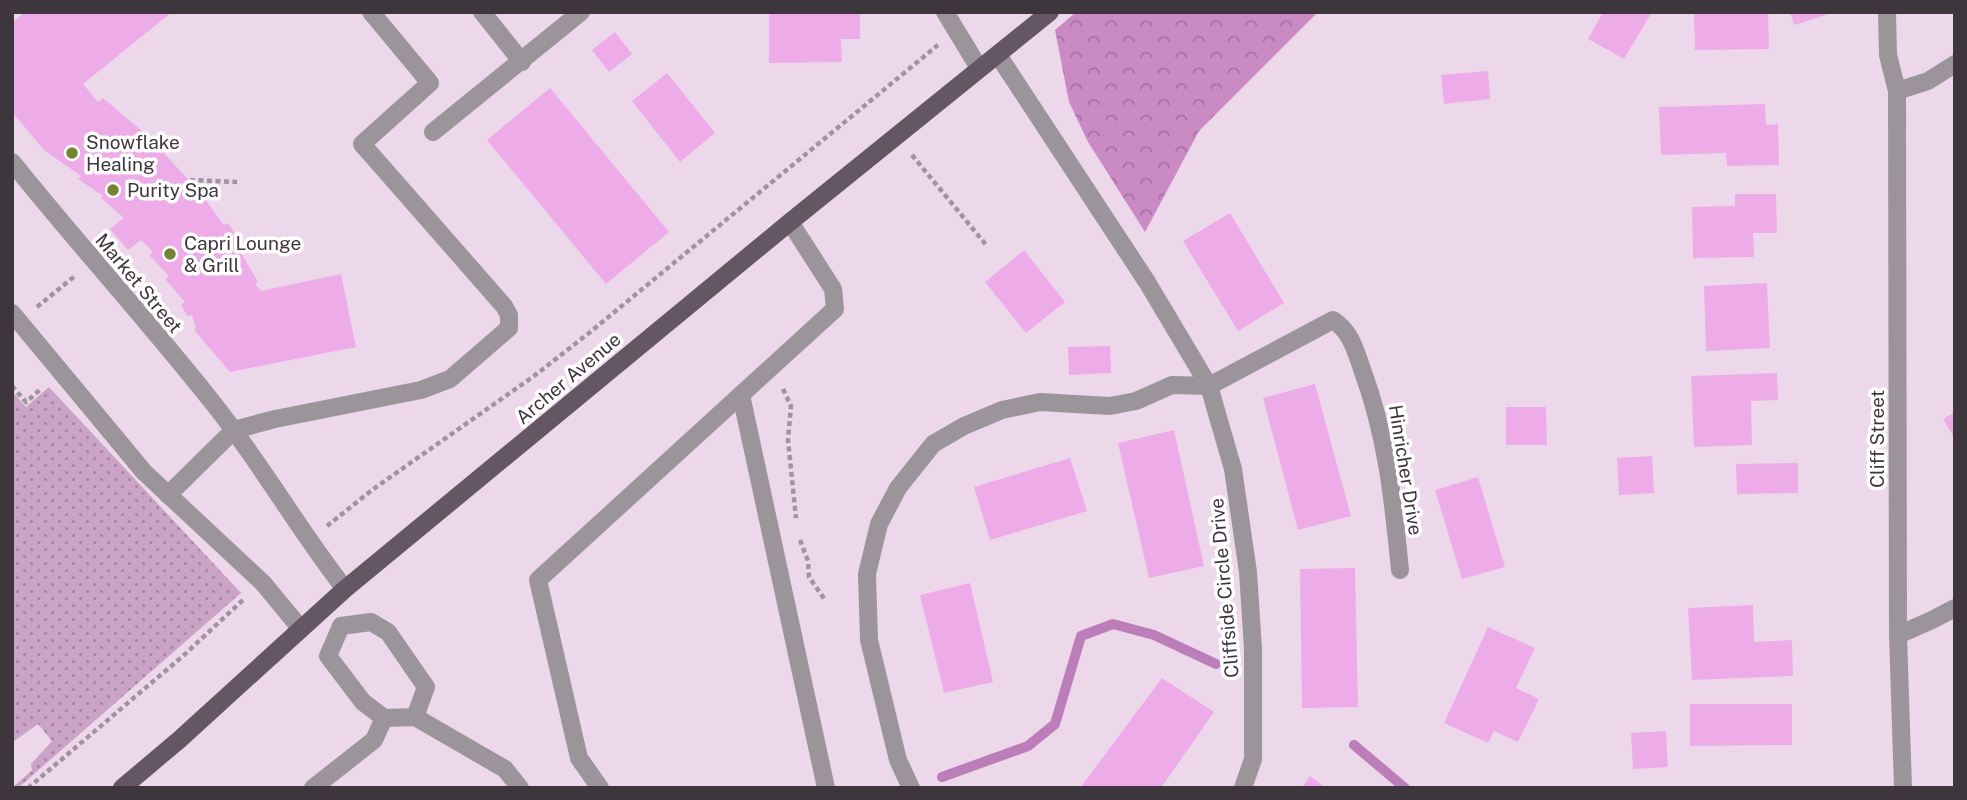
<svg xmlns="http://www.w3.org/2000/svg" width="1967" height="800" viewBox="0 0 1967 800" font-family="'Public Sans',sans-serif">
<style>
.grass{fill:url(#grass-dots)}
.forest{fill:url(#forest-crowns)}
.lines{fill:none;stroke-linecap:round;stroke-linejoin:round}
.stream{stroke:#bc7eb8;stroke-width:10}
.building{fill:#edace8}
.path{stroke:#a192a0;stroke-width:4.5;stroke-dasharray:5 3.5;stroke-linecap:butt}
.minor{stroke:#9c949b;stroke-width:18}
.major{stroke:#655663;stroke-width:18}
.poi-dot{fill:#748433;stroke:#fff;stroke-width:2.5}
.labels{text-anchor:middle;stroke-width:7;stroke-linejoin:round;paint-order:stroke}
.poi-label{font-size:19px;fill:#3e363d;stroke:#fff;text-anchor:start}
.street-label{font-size:19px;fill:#3e363d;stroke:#fff}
</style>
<defs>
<pattern id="grass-dots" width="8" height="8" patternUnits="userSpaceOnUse" patternTransform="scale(1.75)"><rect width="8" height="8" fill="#cba3c7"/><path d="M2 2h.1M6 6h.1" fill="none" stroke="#a686a3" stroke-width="1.8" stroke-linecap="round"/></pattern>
<pattern id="forest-crowns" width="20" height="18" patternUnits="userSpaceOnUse" patternTransform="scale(1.75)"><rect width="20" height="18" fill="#ca8bc5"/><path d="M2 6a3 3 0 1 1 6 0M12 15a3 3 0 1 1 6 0" fill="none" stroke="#a572a1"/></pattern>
</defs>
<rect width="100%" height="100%" fill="#edd8eb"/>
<path class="grass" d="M 49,387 L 241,593 L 18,788 L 12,788 L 32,770 L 31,764 L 52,741 L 38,724 L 13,742 L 12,740 L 12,391 L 26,407 Z"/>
<path class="forest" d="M 1076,12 L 1318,12 L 1199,131 L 1145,232 L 1088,142 L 1069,102 L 1055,30 Z"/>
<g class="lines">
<g class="stream">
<path d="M 1354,745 L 1405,788"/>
<path d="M 942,777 L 1028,746 L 1055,724 L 1081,636 L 1113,624 L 1154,635 L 1216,664"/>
</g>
</g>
<g class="building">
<path d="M 25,12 L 172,12 L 83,84 L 98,102 L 103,98 L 148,136 L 198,190 L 224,225 L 228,223 L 238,239 L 234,241 L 258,282 L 255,284 L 261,291 L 341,274 L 356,347 L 230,372 L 194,330 L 196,328 L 192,315 L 187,316 L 181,304 L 185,302 L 165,279 L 169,276 L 149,255 L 153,252 L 141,240 L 128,250 L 110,229 L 124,218 L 101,198 L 103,196 L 78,179 L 81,176 L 44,150 L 12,112 L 12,23 Z"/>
<path d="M 769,12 L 860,12 L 860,39 L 841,39 L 842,62 L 769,63 Z"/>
<path d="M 1603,12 L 1652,12 L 1624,59 L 1588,39 Z"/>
<path d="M 1694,12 L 1768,12 L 1769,49 L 1695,50 Z"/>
<path d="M 1790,12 L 1832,12 L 1832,13 L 1794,25 Z"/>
<path d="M 615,32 L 632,54 L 609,72 L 592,50 Z"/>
<path d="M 1488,71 L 1490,99 L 1444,104 L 1441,75 Z"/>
<path d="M 667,73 L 715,133 L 680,162 L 632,101 Z"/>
<path d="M 550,88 L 669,232 L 606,284 L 487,140 Z"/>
<path d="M 1765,104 L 1766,125 L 1778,124 L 1779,165 L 1727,166 L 1726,153 L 1661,155 L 1659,107 Z"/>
<path d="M 1735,194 L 1776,194 L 1777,233 L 1753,233 L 1754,257 L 1693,258 L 1692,207 L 1735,206 Z"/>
<path d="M 1230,213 L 1284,303 L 1238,331 L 1183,241 Z"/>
<path d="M 1024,250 L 1065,302 L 1026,333 L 985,282 Z"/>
<path d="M 1767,283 L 1770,348 L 1706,351 L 1704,286 Z"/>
<path d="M 1110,346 L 1111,373 L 1069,375 L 1068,347 Z"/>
<path d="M 1777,373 L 1778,400 L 1751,401 L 1752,445 L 1694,447 L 1691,376 Z"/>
<path d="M 1315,384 L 1351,516 L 1298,530 L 1263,398 Z"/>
<path d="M 1506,407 L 1546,407 L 1547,445 L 1506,445 Z"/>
<path d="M 1955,412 L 1955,439 L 1943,419 Z"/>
<path d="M 1174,430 L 1204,566 L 1149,578 L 1118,443 Z"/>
<path d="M 1652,456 L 1654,493 L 1619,495 L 1617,458 Z"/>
<path d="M 1070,458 L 1087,511 L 990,540 L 974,487 Z"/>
<path d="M 1798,463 L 1798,493 L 1737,494 L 1736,464 Z"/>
<path d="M 1478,477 L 1505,567 L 1462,579 L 1435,490 Z"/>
<path d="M 1355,568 L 1358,707 L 1302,708 L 1300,569 Z"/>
<path d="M 970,583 L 993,682 L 944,693 L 920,595 Z"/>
<path d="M 1753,605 L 1754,642 L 1792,640 L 1793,676 L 1692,680 L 1688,608 Z"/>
<path d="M 1488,627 L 1535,648 L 1516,688 L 1539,699 L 1518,742 L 1494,731 L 1488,743 L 1444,723 Z"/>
<path d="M 1162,678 L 1214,712 L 1161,788 L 1080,788 Z"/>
<path d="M 1690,704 L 1792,704 L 1792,745 L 1690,746 Z"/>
<path d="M 1666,731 L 1668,767 L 1633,769 L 1631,733 Z"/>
<path d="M 1310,776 L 1326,788 L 1302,788 Z"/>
</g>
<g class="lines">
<g class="path">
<path d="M 912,155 L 987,246"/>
<path d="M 190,180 L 237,182"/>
<path d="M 37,307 L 76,275"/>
<path d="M 12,386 L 26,402 L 41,389"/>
<path d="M 783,389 L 791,406 L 788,440 L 796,518"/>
<path d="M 327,526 L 372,490 L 534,376 L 589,333 L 938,45"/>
<path d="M 800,540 L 808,561 L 809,577 L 825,600"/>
<path d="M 28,788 L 183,656 L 244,599"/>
</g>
<g class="minor">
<path d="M 482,12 L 522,62"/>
<path d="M 945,12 L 979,68"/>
<path d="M 1887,12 L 1888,55 L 1897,91 L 1898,635 L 1903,788"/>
<path d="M 998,55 L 1147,282 L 1209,386 L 1233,469 L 1248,572 L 1253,649 L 1253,759 L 1243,788"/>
<path d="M 1897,91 L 1928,81 L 1955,64"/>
<path d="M 433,132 L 581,12"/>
<path d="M 12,162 C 77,243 148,321 213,403 C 261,463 298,529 345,589"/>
<path d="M 12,313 L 144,472 L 263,583 L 301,629"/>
<path d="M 741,395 L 826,788"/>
<path d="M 168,495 L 234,430 L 275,419 L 421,390 L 450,379 L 509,328 L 509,315 L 504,306 L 362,144 L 430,83 L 371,12"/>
<path d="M 341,626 L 328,656 L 363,702 L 384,718 L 415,717 L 505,769 L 520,788"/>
<path d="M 341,626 L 371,622 L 388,632 L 426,687 L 415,717"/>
<path d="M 1898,635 L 1932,620 L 1955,608"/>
<path d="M 313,788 L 374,740 L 384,718"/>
<path d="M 600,788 L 579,758 L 538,580 L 835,309 L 833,289 L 790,222"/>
<path d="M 911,788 L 898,760 L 869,640 L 867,574 L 879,524 L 898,488 L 933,444 L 964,426 L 1002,410 L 1040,402 L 1110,406 L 1136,401 L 1172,385 L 1209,386 L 1333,320 C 1351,332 1355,349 1362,369 C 1387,437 1393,499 1400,570"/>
</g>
<path class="major" d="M 122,788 L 179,740 L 345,589 L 790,222 L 1050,12"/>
</g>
<g class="poi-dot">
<circle cx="72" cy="153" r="7"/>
<circle cx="113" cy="190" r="7"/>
<circle cx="170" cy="254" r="7"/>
</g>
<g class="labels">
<g class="poi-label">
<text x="86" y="149">Snowflake<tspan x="86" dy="22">Healing</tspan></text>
<text x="127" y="197">Purity Spa</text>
<text x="184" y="250">Capri Lounge<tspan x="184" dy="22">&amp; Grill</tspan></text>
</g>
<g class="street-label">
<text transform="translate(139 283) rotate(50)" y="7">Market Street</text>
<text transform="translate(568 378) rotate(-40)" y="7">Archer Avenue</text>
<text transform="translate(1877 439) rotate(-90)" y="7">Cliff Street</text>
<text transform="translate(1406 470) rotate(81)" y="7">Hinricher Drive</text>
<text transform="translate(1224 588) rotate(-95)" y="7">Cliffside Circle Drive</text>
</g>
</g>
<rect width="1967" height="800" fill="none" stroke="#3e363d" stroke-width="28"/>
</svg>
